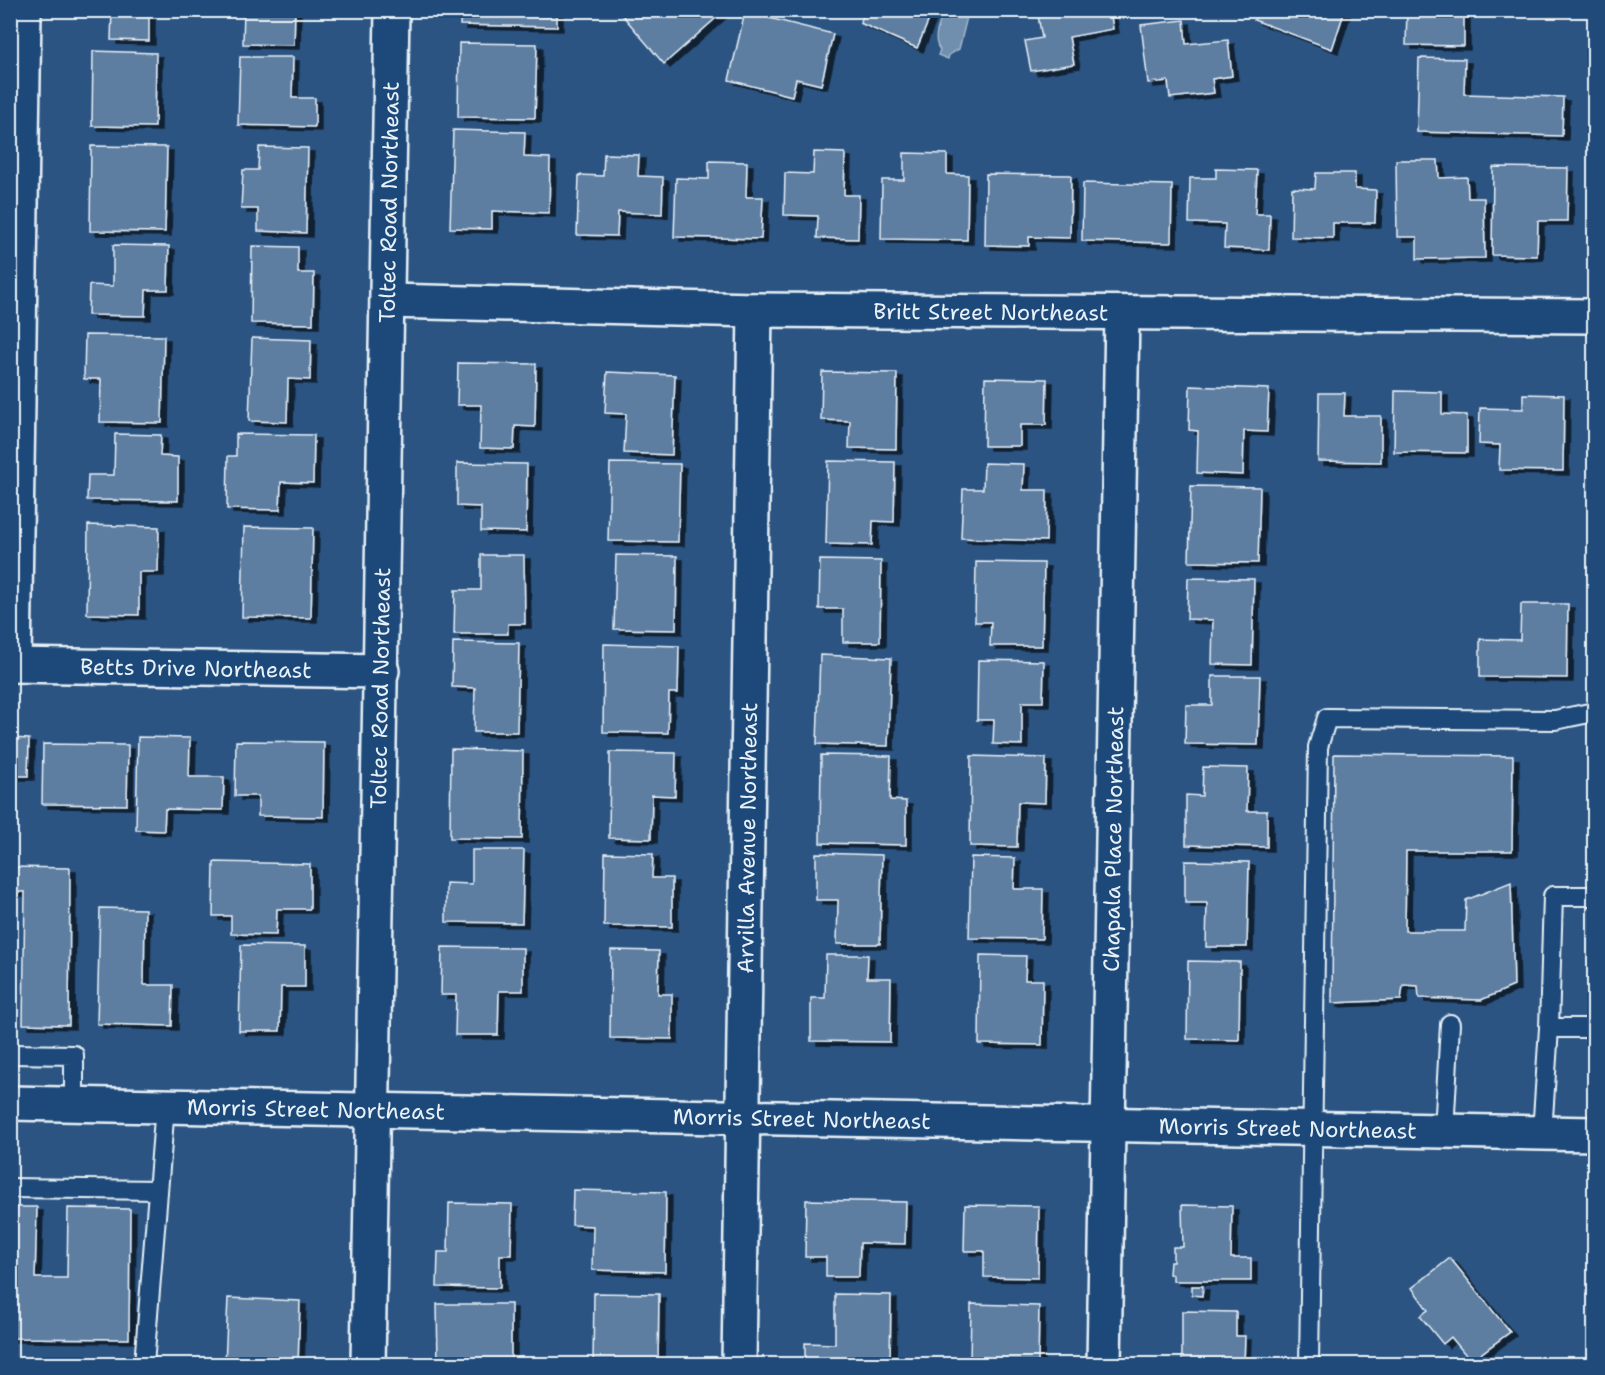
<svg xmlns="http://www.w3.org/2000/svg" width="1605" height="1375" viewBox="0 0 1605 1375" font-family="'Shantell Sans',sans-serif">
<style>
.water{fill:#708ead;stroke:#a0b6cb;stroke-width:1.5}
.building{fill:#5d7da1;stroke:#e8f1f8;stroke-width:1.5;filter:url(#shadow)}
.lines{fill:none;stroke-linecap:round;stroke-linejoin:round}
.service-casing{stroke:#e8f1f8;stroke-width:22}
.minor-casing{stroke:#e8f1f8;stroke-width:38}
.tertiary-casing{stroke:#e8f1f8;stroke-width:38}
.service{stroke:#1f4a7a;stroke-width:18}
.minor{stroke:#1f4a7a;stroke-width:33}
.tertiary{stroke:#1f4a7a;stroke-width:33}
.labels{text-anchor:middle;stroke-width:4.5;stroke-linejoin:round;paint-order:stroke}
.street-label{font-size:22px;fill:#e8f1f8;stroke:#1f4a7a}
</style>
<defs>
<filter id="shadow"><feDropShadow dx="6" dy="4" stdDeviation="0" flood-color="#0009"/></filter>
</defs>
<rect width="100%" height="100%" fill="#2b5482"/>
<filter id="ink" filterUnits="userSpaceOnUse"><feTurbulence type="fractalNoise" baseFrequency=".0167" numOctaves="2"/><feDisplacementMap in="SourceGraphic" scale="12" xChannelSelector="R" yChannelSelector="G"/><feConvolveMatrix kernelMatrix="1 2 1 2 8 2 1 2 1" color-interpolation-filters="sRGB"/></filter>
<g filter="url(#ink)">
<path class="water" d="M 944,11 L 967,11 L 968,13 L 959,49 L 949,55 L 948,59 L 938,55 L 940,50 C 931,38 940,23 944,11 Z"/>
<g class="building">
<path d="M 112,10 L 149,10 L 149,41 L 111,40 Z"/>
<path d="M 244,10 L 295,10 L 294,45 L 243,44 Z"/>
<path d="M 461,10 L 557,10 L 557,27 L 460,25 Z"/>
<path d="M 618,10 L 724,10 L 724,11 L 664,64 Z"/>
<path d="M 866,10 L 933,10 L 917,48 L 860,23 Z"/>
<path d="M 1037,10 L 1110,10 L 1113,29 L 1069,37 L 1074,64 L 1031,71 L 1025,41 L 1042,38 Z"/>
<path d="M 1257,10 L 1345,10 L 1332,49 L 1254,20 Z"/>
<path d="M 1407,10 L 1562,10 L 1562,14 L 1464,12 L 1464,46 L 1406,45 Z"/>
<path d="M 745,12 L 833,34 L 821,85 L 796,79 L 792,96 L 729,80 Z"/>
<path d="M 1184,20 L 1186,44 L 1228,40 L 1232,76 L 1212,79 L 1214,93 L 1170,98 L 1168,81 L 1148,83 L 1141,25 Z"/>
<path d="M 459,43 L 537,44 L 535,118 L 458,117 Z"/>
<path d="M 93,51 L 156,53 L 155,127 L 92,126 Z"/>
<path d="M 240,57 L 293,57 L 292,98 L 315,98 L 315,127 L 238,125 Z"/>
<path d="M 1419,58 L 1465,59 L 1464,94 L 1563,97 L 1562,136 L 1417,132 Z"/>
<path d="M 453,130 L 525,132 L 524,157 L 550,158 L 549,213 L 492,211 L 492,229 L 450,228 Z"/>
<path d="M 91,146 L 167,147 L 165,232 L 90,231 Z"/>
<path d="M 259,147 L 308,148 L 306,233 L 258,231 L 258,209 L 241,209 L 243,170 L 258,170 Z"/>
<path d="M 814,152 L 845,153 L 844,195 L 859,195 L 858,239 L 817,238 L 818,216 L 784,215 L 785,173 L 813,174 Z"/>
<path d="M 904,153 L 947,154 L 947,174 L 968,175 L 967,240 L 881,239 L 882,180 L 904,180 Z"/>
<path d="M 604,154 L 639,155 L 638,176 L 663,177 L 662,214 L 618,212 L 617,236 L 577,235 L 579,175 L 603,176 Z"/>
<path d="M 1396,160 L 1438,160 L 1439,178 L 1467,177 L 1468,198 L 1484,198 L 1485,258 L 1417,259 L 1417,237 L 1397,237 Z"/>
<path d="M 709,161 L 747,162 L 746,197 L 763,197 L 761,239 L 674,237 L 676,178 L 709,179 Z"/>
<path d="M 1493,167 L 1568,168 L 1567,221 L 1538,221 L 1537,256 L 1492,255 Z"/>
<path d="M 1216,169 L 1257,170 L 1255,214 L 1270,214 L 1269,250 L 1224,248 L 1225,224 L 1189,223 L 1190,178 L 1216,178 Z"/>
<path d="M 1316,173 L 1355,173 L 1355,189 L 1376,190 L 1375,223 L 1333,223 L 1333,238 L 1291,237 L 1292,188 L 1315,189 Z"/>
<path d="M 986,174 L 1071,175 L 1070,238 L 1029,237 L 1029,246 L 985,245 Z"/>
<path d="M 1083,183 L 1172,185 L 1171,243 L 1082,241 Z"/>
<path d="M 113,245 L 169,246 L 168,290 L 146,290 L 145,316 L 88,315 L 89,285 L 113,286 Z"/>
<path d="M 252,246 L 298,247 L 298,273 L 314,273 L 313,324 L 251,323 Z"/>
<path d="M 85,335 L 164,336 L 162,423 L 100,422 L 101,379 L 84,379 Z"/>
<path d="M 252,338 L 311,340 L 310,380 L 288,379 L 287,422 L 249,421 Z"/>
<path d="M 458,363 L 536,364 L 535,427 L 515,426 L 514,449 L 480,448 L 481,405 L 457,405 Z"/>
<path d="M 607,372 L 675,375 L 672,455 L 624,453 L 626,414 L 605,413 Z"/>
<path d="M 822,372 L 897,373 L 896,449 L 849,448 L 850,421 L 821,420 Z"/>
<path d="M 985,378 L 1047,379 L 1046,425 L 1020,425 L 1020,446 L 984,446 Z"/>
<path d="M 1190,386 L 1269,389 L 1267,432 L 1244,431 L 1243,475 L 1197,473 L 1198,431 L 1189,430 Z"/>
<path d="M 1395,391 L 1442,392 L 1442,414 L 1467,415 L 1467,453 L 1394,452 Z"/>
<path d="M 1319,393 L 1345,393 L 1344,416 L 1381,416 L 1381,462 L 1318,461 Z"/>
<path d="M 1523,394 L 1564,395 L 1563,471 L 1499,470 L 1500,445 L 1479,444 L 1480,408 L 1523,409 Z"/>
<path d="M 115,434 L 161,435 L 160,456 L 178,457 L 178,501 L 87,500 L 88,475 L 114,475 Z"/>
<path d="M 236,434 L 314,435 L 313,483 L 281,482 L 280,510 L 227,509 L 228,456 L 236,456 Z"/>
<path d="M 828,461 L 895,462 L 894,522 L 873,521 L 872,545 L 826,544 Z"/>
<path d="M 457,463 L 527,464 L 526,532 L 481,531 L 481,507 L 457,506 Z"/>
<path d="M 610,463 L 680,464 L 678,542 L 608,541 Z"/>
<path d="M 984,463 L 1024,464 L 1023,490 L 1047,490 L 1046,541 L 961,538 L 963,489 L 983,489 Z"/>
<path d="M 1191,486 L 1260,487 L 1258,563 L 1189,562 Z"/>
<path d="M 88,525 L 159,527 L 158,572 L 139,572 L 139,615 L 87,614 Z"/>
<path d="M 244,527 L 313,528 L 311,618 L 242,617 Z"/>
<path d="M 481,555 L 524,555 L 525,624 L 508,624 L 508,634 L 454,634 L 455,590 L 481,590 Z"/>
<path d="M 616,555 L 677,556 L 676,630 L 614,629 Z"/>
<path d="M 820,560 L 881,561 L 880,642 L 843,642 L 843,609 L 819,609 Z"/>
<path d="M 976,562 L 1044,563 L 1042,646 L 990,646 L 991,622 L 975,622 Z"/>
<path d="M 1188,578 L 1254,579 L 1252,665 L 1212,664 L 1213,620 L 1187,619 Z"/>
<path d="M 1521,604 L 1568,604 L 1567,678 L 1480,677 L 1480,639 L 1520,640 Z"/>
<path d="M 453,642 L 519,643 L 517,732 L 474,732 L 475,688 L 452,687 Z"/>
<path d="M 604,644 L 679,646 L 678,693 L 669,693 L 668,733 L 603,732 Z"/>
<path d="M 820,655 L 891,658 L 888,746 L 817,744 Z"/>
<path d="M 978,660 L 1044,661 L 1043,702 L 1022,702 L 1022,745 L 993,744 L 994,720 L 977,720 Z"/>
<path d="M 1212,676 L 1260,676 L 1258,745 L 1185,744 L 1186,705 L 1212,705 Z"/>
<path d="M 138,737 L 190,738 L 189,777 L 224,777 L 223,810 L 165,809 L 164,831 L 136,830 Z"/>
<path d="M 10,738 L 29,739 L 28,776 L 10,776 Z"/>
<path d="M 236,741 L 324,742 L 323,817 L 258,816 L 258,796 L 235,796 Z"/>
<path d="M 43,744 L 128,745 L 127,805 L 42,804 Z"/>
<path d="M 451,749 L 523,751 L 522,839 L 450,838 Z"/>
<path d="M 610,752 L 676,753 L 675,796 L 652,795 L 651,839 L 609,838 Z"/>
<path d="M 1334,754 L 1513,756 L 1512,851 L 1406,851 L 1405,931 L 1465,931 L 1466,900 L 1511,882 L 1514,986 L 1481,1000 L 1419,998 L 1418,986 L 1403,985 L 1401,1000 L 1332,1003 Z"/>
<path d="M 821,755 L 891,756 L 890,800 L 906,801 L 906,845 L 820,843 Z"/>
<path d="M 971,756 L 1046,758 L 1045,803 L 1018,802 L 1017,847 L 970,846 Z"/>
<path d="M 1203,767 L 1248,768 L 1247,811 L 1267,811 L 1267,847 L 1186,845 L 1186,795 L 1202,796 Z"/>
<path d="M 472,850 L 524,850 L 522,923 L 446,922 L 446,883 L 472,884 Z"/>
<path d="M 605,853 L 653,854 L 652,878 L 672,878 L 672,927 L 604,926 Z"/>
<path d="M 816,853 L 882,855 L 880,944 L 837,944 L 838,900 L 816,900 Z"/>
<path d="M 971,857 L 1015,858 L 1014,889 L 1043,889 L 1042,939 L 969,938 Z"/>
<path d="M 1185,861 L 1249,862 L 1247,947 L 1206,947 L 1207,903 L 1185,903 Z"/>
<path d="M 214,862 L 310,864 L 310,909 L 277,909 L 276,935 L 231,934 L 231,916 L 213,916 Z"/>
<path d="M 10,867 L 70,868 L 69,1025 L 23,1024 L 25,892 L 10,892 Z"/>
<path d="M 100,908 L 145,909 L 144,985 L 173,985 L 172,1026 L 97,1024 Z"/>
<path d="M 241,945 L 305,946 L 305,987 L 281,987 L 280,1031 L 239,1031 Z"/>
<path d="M 442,947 L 523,948 L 523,991 L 499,991 L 498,1035 L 455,1035 L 456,995 L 441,995 Z"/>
<path d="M 611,950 L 659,951 L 658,994 L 672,994 L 672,1039 L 610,1038 Z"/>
<path d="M 826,955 L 868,955 L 867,978 L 891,978 L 890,1042 L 811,1041 L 811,998 L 825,998 Z"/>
<path d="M 980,955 L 1026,956 L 1025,980 L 1043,980 L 1042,1045 L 979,1044 Z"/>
<path d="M 1188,961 L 1240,962 L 1239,1040 L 1187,1039 Z"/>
<path d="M 573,1190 L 666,1192 L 665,1272 L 592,1270 L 593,1226 L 572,1225 Z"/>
<path d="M 806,1200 L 906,1202 L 905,1244 L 860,1243 L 859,1277 L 826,1277 L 826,1257 L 805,1257 Z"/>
<path d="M 449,1203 L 512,1204 L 511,1255 L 500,1255 L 500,1288 L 437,1287 L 438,1252 L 448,1252 Z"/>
<path d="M 965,1205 L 1039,1206 L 1038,1278 L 984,1277 L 984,1251 L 964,1251 Z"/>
<path d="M 1182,1205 L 1232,1206 L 1231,1258 L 1251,1258 L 1251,1281 L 1173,1281 L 1173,1275 L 1169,1274 L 1170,1262 L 1173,1262 L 1173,1247 L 1183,1247 Z"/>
<path d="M 10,1207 L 37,1207 L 35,1278 L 67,1278 L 68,1208 L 130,1209 L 129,1339 L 10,1338 Z"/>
<path d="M 1450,1258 L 1510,1332 L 1471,1361 L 1451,1337 L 1443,1344 L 1420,1316 L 1428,1310 L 1412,1288 Z"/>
<path d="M 1192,1286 L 1203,1286 L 1202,1296 L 1192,1295 Z"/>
<path d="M 594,1293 L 659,1294 L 658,1364 L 593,1364 Z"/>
<path d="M 835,1294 L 891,1295 L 890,1364 L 805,1364 L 805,1343 L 835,1344 Z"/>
<path d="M 228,1298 L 300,1301 L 298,1364 L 225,1364 Z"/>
<path d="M 437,1304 L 511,1304 L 511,1364 L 438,1364 Z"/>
<path d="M 971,1304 L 1039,1306 L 1038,1364 L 970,1364 Z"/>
<path d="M 1182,1311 L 1236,1312 L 1236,1336 L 1245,1336 L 1244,1362 L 1235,1361 L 1235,1364 L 1182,1364 Z"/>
</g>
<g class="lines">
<g class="service-casing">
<g id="service">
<path d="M 1549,1028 L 1553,896 L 1594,896"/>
<path d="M 10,1054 L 74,1055 L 74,1104"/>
<path d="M 1444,1131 L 1450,1024"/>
<path d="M 1542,1133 L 1549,1028 L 1594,1028"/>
<path d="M 10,1188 L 158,1190"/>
<path d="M 144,1364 L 165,1106"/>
<path d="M 1309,1364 L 1318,747 L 1327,718 L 1555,720 L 1594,712"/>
</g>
</g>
<g class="minor-casing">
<g id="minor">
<path id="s1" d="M 388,301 L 755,310 L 1594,316"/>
<path id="s2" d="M 10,665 L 382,671"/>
<path d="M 14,665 L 24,10"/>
<path id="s3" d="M 368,1364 L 392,10"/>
<path id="s4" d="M 739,1364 L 755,310"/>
<path id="s5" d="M 1104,1364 L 1122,314"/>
</g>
</g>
<g class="tertiary-casing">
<g id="tertiary">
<path id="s6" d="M 10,1103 L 1594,1134"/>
</g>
</g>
<use href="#service" class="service"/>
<use href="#minor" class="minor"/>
<use href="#tertiary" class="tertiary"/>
</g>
</g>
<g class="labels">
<g class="street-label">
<text dy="8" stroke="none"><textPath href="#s3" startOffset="1162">Toltec Road Northeast</textPath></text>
<text dy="8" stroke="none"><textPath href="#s1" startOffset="603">Britt Street Northeast</textPath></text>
<text dy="8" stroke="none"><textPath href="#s2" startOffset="186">Betts Drive Northeast</textPath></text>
<text dy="8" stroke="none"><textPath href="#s3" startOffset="676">Toltec Road Northeast</textPath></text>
<text dy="8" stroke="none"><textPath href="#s4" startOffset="526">Arvilla Avenue Northeast</textPath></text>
<text dy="8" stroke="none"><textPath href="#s5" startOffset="525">Chapala Place Northeast</textPath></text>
<text dy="8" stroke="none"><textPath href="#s6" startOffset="306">Morris Street Northeast</textPath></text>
<text dy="8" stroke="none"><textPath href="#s6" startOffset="792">Morris Street Northeast</textPath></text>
<text dy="8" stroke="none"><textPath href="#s6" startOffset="1278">Morris Street Northeast</textPath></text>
</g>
</g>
<rect width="1605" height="1375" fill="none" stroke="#1f4a7a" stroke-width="36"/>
<rect x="18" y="18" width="1569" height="1339" fill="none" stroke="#e8f1f8" stroke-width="2" filter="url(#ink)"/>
</svg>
